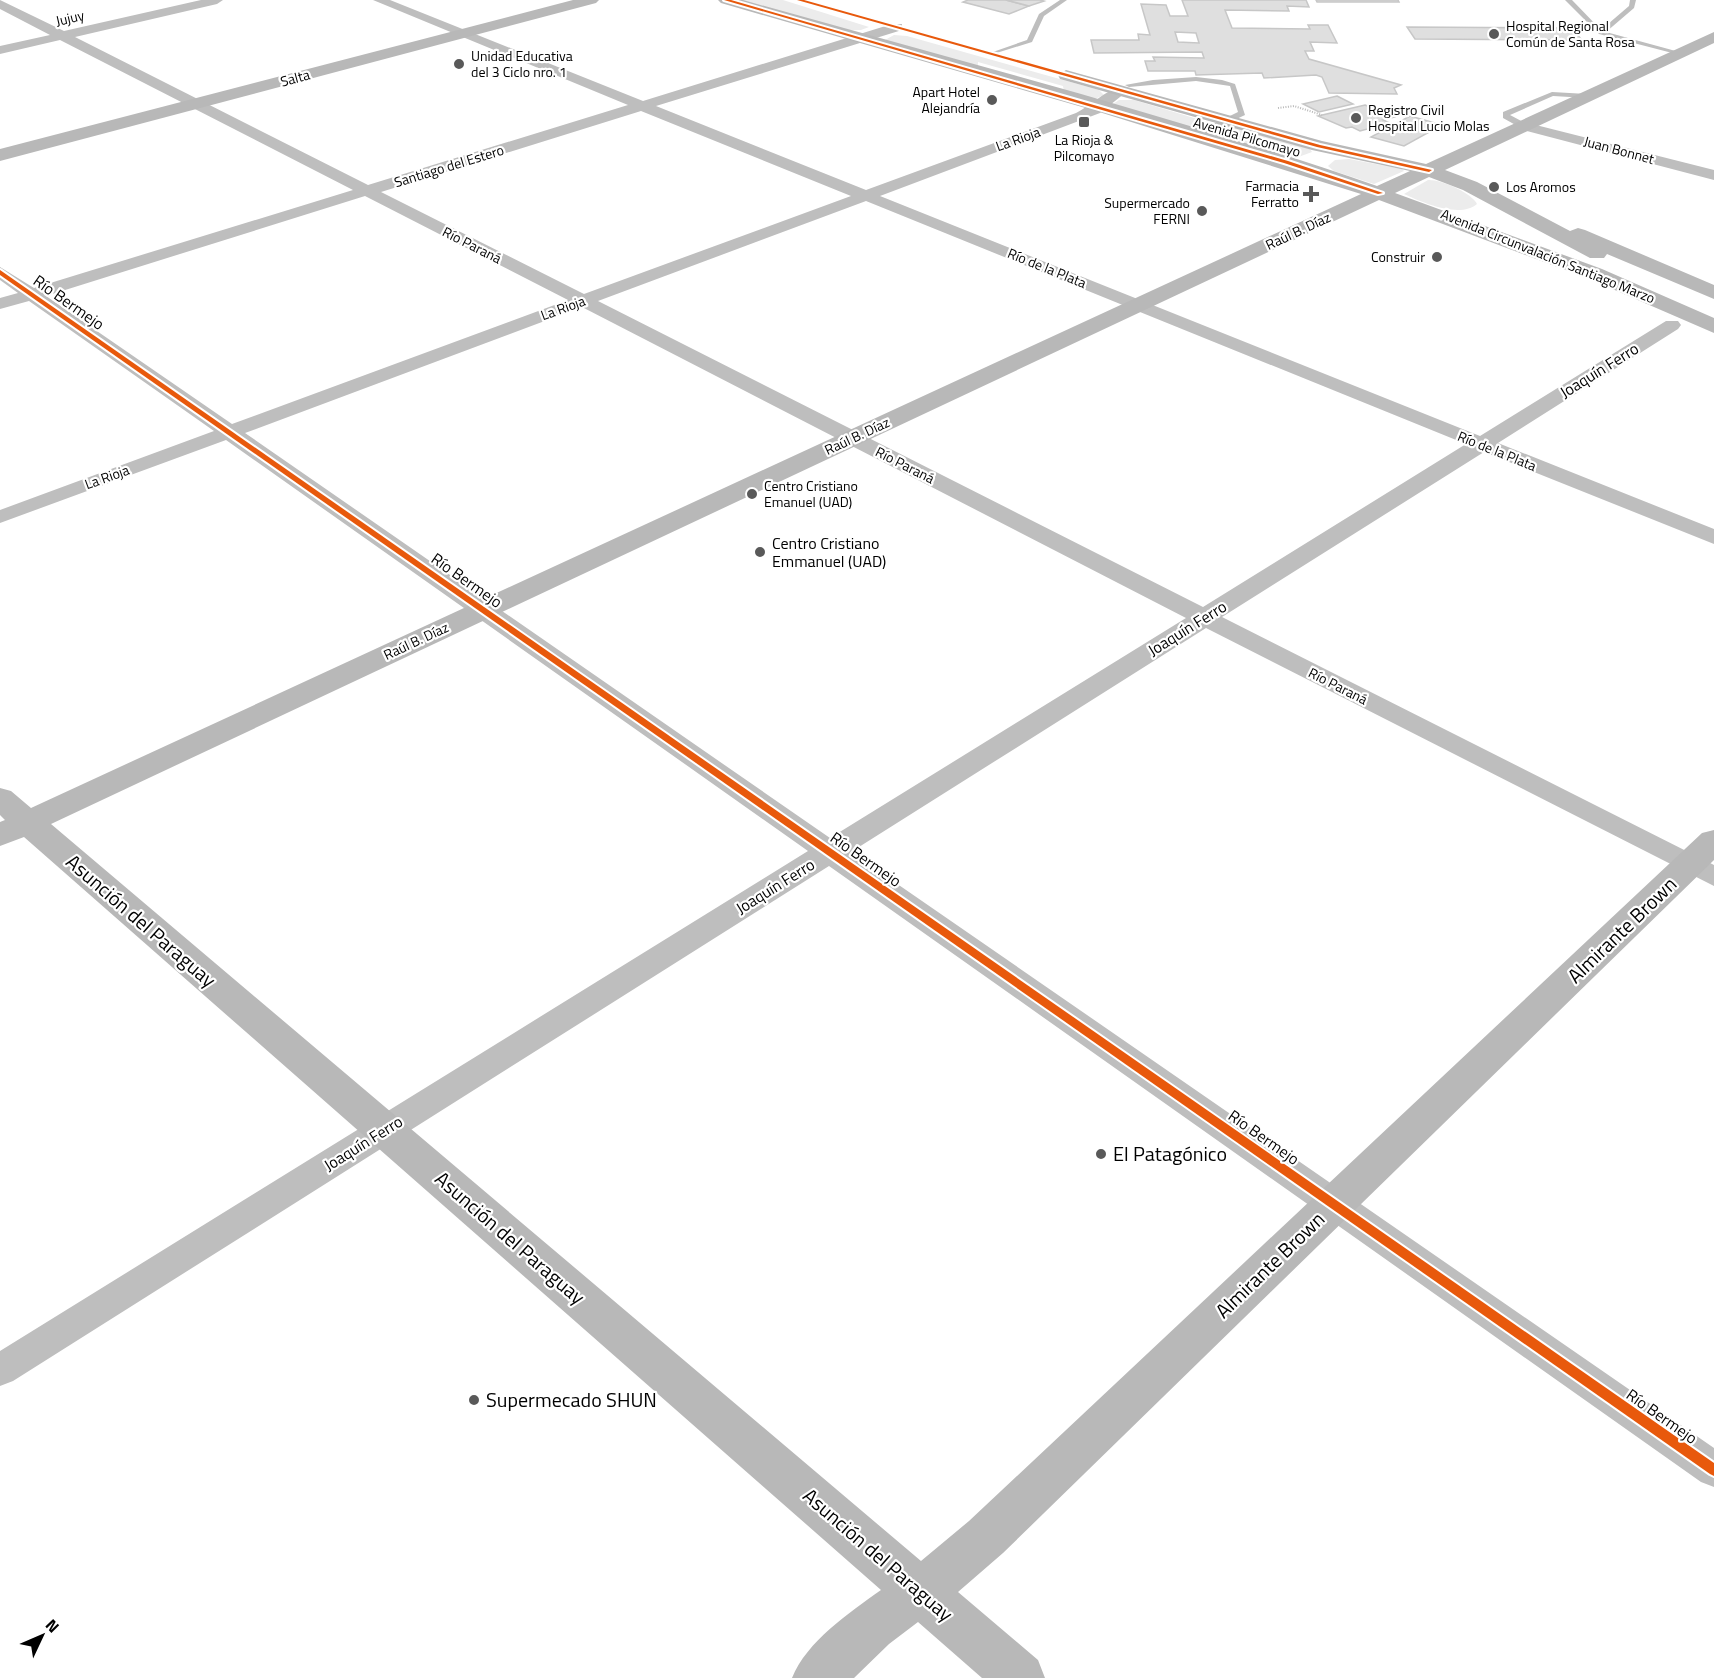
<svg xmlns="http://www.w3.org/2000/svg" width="1714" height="1678" viewBox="0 0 1714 1678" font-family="'Titillium Web',sans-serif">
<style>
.green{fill:#ececec}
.building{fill:#dfdfdf;stroke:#c7c7c7;stroke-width:1.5;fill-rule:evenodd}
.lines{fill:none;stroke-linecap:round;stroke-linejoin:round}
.path{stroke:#b9b9b9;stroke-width:2;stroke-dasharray:1 1.5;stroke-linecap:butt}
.lane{fill:#bebebe;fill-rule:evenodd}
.street{fill:#bebebe;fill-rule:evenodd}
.secondary{fill:#b8b8b8;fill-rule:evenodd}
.cycleway-casing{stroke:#fff;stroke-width:4}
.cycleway{fill:#e8590c;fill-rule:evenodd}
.poi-dot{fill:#595959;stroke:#fff;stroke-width:2}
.labels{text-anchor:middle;stroke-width:4.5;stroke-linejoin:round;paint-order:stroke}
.far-street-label{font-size:14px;fill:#000;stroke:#fff}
.far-poi-label{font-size:14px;fill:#000;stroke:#fff;text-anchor:start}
.street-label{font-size:16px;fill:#000;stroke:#fff}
.poi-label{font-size:16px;fill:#000;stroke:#fff;text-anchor:start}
.near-street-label{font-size:20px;fill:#000;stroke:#fff}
.near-poi-label{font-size:20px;fill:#000;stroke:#fff;text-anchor:start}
</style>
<rect width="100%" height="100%" fill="#fff"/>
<g class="green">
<path d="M 741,0 L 783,0 L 869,27 L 861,30 L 847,30 Z"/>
<path d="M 894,35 L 907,36 L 1099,90 L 1104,95 L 1095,99 L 1064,93 L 1063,86 L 978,62 L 978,68 L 885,40 Z"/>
<path d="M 1119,100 L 1134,100 L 1214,124 L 1200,130 L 1113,104 Z"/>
<path d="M 1229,126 L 1310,149 L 1312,152 L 1293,159 L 1211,132 Z"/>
<path d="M 1349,159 L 1402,169 L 1404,171 L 1374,184 L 1334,171 L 1328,166 L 1335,160 Z"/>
<path d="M 1428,180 C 1440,179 1472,193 1477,204 C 1460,219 1421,202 1404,194 Z"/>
</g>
<g class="building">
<path d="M 968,0 L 1006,0 L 1029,6 L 1009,14 L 963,2 Z"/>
<path d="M 1006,0 L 1040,0 L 1044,1 L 1029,6 Z"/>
<path d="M 1182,0 L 1306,0 L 1309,7 L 1287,6 L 1289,11 L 1225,10 L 1232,28 L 1310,29 L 1308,25 L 1328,25 L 1337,43 L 1310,42 L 1314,51 L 1305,51 L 1309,59 L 1401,85 L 1394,88 L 1397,94 L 1329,93 L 1322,77 L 1316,75 L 1264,78 L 1262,73 L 1196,75 L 1195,71 L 1148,71 L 1145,61 L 1155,61 L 1153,57 L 1204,58 L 1202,52 L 1094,53 L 1091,40 L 1139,40 L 1138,34 L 1150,35 L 1141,4 L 1166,5 L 1170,16 L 1188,16 ZM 1175,32 L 1196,33 L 1199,43 L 1178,42 Z"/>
<path d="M 1316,0 L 1398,0 L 1399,2 L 1317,2 Z"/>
<path d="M 1407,27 L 1571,28 L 1582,40 L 1415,39 Z"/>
<path d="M 1337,96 L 1353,104 L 1319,112 L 1303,104 Z"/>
<path d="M 1365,105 L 1394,117 L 1383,120 L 1390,123 L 1380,129 L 1375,127 L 1360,131 L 1352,127 L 1346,128 L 1318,116 Z"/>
<path d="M 1410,116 L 1442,125 L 1404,146 L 1371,137 Z"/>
</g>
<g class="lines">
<path class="path" d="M 1278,108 L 1294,106 L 1322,115"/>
<g class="lane">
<path d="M 1060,0 L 1067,0 L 1044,16 L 1032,42 L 990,55 L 990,53 L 1027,40 L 1039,14 Z"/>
<path d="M 1565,0 L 1572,0 L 1601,30 L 1629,6 L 1630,0 L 1636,0 L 1634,8 L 1606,32 L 1683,53 L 1680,55 L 1599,34 Z"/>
<path d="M 1196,77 L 1222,80 L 1235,84 L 1245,115 L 1196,138 L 1192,136 L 1193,134 L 1238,112 L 1230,86 L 1196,81 L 1129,87 L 1125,85 L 1153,80 Z"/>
<path d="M 1552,92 L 1587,94 L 1591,96 L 1587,98 L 1553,96 L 1510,115 L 1527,124 L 1527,128 L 1521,128 L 1503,118 L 1503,112 Z"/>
</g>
<g class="street">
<path d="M 0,0 L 64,31 L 201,0 L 223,0 L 217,4 L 75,37 L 368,185 L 628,105 L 373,0 L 390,0 L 643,101 L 892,24 L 902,24 L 902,30 L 656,106 L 866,190 L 1076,113 C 1089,107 1113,84 1125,87 L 1125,93 L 1100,113 L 880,196 L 1480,436 L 1666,321 L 1678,321 L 1681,325 L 1678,329 L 1498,443 L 1714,529 L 1714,544 L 1484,452 L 1222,617 L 1714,865 L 1714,886 L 1206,628 L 851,852 L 1714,1448 L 1714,1487 L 1701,1482 L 829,866 L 13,1381 L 0,1386 L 0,1351 L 808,851 L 226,440 L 0,523 L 0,510 L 214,431 L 29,301 L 0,309 L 0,298 L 18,293 L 0,280 L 0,267 L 34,288 L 353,190 L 60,40 L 0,54 L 0,46 L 50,35 L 0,9 ZM 641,111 L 851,196 L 584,294 L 381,192 ZM 365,196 L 568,300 L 232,424 L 46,296 ZM 866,201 L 1466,444 L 1203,607 L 598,301 ZM 582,307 L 1186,618 L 830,838 L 245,433 Z"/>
<path d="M 1524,122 L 1714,170 L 1714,180 L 1519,129 L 1517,126 Z"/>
</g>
<g class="secondary">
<path d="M 573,0 L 599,0 L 596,3 L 0,161 L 0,149 Z"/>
<path d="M 718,0 L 743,0 C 955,60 1169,114 1377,186 L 1410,171 L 1312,150 L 1060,79 L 1058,75 L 1066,70 L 1322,141 L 1426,164 L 1714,32 L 1714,43 L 1445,170 L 1477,182 L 1570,231 L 1578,228 L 1585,230 L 1714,285 L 1714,299 L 1607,254 L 1604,258 L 1590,258 L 1463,190 L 1429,177 L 1395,193 L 1602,269 L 1714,318 L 1714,333 L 1587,278 L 1379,200 L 51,824 L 921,1561 L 969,1521 L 1702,833 L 1714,830 L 1714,860 L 1003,1553 L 958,1592 L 1038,1660 L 1045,1678 L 982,1678 L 918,1622 L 889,1644 L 854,1678 L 792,1678 C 807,1641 849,1613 881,1590 L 24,837 L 0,846 L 0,822 L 5,820 L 0,815 L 0,788 L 11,791 L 31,808 L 1361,194 L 1096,111 L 721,3 Z"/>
</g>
<g class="cycleway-casing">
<g id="cycleway">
<path d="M 724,0 L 731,0 L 1288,161 L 1383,193 L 1378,194 L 1284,163 Z"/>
<path d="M 797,0 L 804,0 L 1320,145 L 1432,170 L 1429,172 L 1317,147 Z"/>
<path d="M 0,270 L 1714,1463 L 1714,1476 L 1710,1474 L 0,275 Z"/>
</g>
</g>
<use href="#cycleway" class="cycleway"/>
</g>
<g class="poi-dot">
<circle cx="1494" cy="34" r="6"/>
<circle cx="459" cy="64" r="6"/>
<circle cx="992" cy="100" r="6"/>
<circle cx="1356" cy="118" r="6"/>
<rect x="1078" y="116" width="12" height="12" rx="3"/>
<circle cx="1494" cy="187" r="6"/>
<path d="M1308 185h6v6h6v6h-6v6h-6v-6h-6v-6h6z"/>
<circle cx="1202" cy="211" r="6"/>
<circle cx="1437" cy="257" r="6"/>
<circle cx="752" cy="494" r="6"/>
<circle cx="760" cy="552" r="6"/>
<circle cx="1101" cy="1154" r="6"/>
<circle cx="474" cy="1400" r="6"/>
</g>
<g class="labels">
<g class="far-street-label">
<text transform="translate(70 18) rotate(-13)" y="5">Jujuy</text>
<text transform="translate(295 78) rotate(-15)" y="5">Salta</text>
<text transform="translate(1247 137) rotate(16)" y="5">Avenida Pilcomayo</text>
<text transform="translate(1018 139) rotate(-20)" y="5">La Rioja</text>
<text transform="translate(1619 150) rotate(15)" y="5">Juan Bonnet</text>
<text transform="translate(449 166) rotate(-17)" y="5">Santiago del Estero</text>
<text transform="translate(1298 231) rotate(-25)" y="5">Raúl B. Díaz</text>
<text transform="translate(472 245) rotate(27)" y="5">Río Paraná</text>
<text transform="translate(1548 256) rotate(22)" y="5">Avenida Circunvalación Santiago Marzo</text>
<text transform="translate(1047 268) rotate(22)" y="5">Río de la Plata</text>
<text transform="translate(563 308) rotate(-20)" y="5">La Rioja</text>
<text transform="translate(857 436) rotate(-25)" y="5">Raúl B. Díaz</text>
<text transform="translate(1497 451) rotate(22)" y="5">Río de la Plata</text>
<text transform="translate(905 465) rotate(27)" y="5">Río Paraná</text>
<text transform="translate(107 477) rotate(-20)" y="5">La Rioja</text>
<text transform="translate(416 641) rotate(-25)" y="5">Raúl B. Díaz</text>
<text transform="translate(1338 686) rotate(27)" y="5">Río Paraná</text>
</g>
<g class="far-poi-label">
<text x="1506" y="31">Hospital Regional<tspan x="1506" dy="16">Común de Santa Rosa</tspan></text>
<text x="471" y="61">Unidad Educativa<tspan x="471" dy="16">del 3 Ciclo nro. 1</tspan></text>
<text x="980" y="97" text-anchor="end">Apart Hotel<tspan x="980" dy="16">Alejandría</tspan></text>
<text x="1368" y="115">Registro Civil<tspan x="1368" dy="16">Hospital Lucio Molas</tspan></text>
<text x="1084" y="145" text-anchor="middle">La Rioja &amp;<tspan x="1084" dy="16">Pilcomayo</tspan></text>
<text x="1299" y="191" text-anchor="end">Farmacia<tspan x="1299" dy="16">Ferratto</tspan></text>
<text x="1506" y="192">Los Aromos</text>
<text x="1190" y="208" text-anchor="end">Supermercado<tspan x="1190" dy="16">FERNI</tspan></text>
<text x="1425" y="262" text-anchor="end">Construir</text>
<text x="764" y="491">Centro Cristiano<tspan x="764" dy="16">Emanuel (UAD)</tspan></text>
</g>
<g class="street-label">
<text transform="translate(69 302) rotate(35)" y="6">Río Bermejo</text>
<text transform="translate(1599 370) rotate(-32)" y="6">Joaquín Ferro</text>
<text transform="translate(467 580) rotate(35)" y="6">Río Bermejo</text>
<text transform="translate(1187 628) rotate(-32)" y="6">Joaquín Ferro</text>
<text transform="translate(866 859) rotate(35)" y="6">Río Bermejo</text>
<text transform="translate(775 886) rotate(-32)" y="6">Joaquín Ferro</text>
<text transform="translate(1264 1137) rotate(35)" y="6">Río Bermejo</text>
<text transform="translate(363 1143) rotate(-32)" y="6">Joaquín Ferro</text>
<text transform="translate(1662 1416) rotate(35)" y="6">Río Bermejo</text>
</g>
<g class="poi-label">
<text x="772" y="549">Centro Cristiano<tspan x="772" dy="18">Emmanuel (UAD)</tspan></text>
</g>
<g class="near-street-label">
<text transform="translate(141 921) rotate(41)" y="7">Asunción del Paraguay</text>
<text transform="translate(1622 930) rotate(-44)" y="7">Almirante Brown</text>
<text transform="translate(510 1238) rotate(41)" y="7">Asunción del Paraguay</text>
<text transform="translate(1270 1265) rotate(-44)" y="7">Almirante Brown</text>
<text transform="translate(878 1555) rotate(41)" y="7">Asunción del Paraguay</text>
</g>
<g class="near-poi-label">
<text x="1113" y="1161">El Patagónico</text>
<text x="486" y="1407">Supermecado SHUN</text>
</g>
</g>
<g transform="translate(42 1636) rotate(46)" stroke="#ffffff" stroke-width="4.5" paint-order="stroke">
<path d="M0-4.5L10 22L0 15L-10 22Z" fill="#000000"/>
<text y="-9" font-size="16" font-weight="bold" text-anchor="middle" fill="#000000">N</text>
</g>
</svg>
